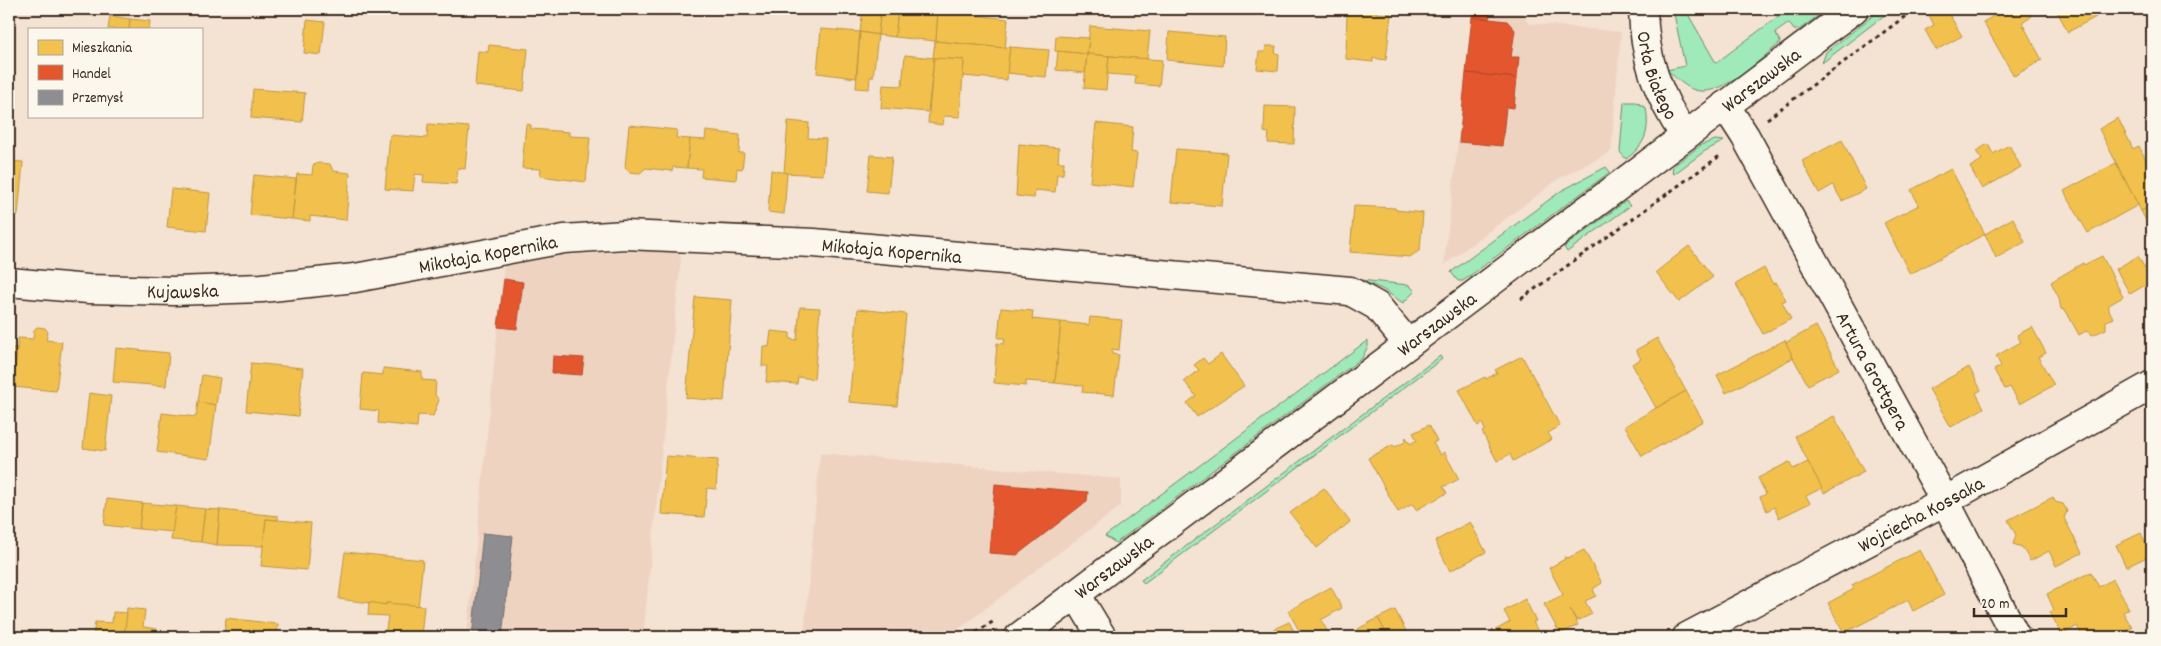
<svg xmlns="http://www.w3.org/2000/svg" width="2161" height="646" viewBox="0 0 2161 646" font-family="Dekko,sans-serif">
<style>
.built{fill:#efd3c1}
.green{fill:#a0e9b9;stroke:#6e8a6c}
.homes{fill:#f2c14e;stroke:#bb9440}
.shops{fill:#e4572e;stroke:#b14a29}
.industry{fill:#8d8d92;stroke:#746f6f}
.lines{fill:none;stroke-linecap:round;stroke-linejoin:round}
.street-casing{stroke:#3b2a1e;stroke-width:31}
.secondary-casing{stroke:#3b2a1e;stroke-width:31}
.path{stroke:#3b2a1e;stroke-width:3;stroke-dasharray:4 4;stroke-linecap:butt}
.street{stroke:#fbf7ec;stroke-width:28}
.secondary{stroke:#fbf7ec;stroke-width:28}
.labels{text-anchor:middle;stroke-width:5;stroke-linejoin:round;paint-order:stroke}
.street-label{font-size:20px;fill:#3b2a1e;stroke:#fbf7ec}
</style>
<rect width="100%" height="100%" fill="#f4e2d3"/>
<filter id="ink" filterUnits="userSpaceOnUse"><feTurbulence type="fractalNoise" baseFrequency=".02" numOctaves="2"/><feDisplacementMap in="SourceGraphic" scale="10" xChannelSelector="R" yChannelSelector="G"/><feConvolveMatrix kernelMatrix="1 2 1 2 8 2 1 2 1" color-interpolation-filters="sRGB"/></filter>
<g filter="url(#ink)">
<g class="built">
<path d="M 1473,9 L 1520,9 L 1528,23 L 1621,32 L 1611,152 L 1560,178 L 1444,265 Z"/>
<path d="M 638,251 L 678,251 L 681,258 L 643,637 L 467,637 L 504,265 L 568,255 Z"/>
<path d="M 820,453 L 1121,479 L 1121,506 L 948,637 L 804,637 Z"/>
</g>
<g class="green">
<path d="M 1673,9 L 1685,9 L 1716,63 L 1788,9 L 1827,9 L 1799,30 L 1794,30 L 1789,23 L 1775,33 L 1780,41 L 1779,44 C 1759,60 1719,101 1692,89 C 1683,85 1674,76 1667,70 L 1685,66 Z"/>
<path d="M 1879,11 L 1886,14 L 1822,63 L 1826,52 Z"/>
<path d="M 1624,102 L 1636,102 L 1646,108 C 1650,132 1645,145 1626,159 L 1620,152 Z"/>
<path d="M 1715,140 L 1724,141 L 1705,151 L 1674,174 L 1672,172 L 1673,166 L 1701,145 Z"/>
<path d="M 1606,167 L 1610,172 L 1463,281 L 1458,281 L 1451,272 L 1561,191 Z"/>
<path d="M 1626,201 L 1630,206 L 1567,252 L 1564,247 Z"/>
<path d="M 1360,280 L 1409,285 L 1415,291 L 1403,303 L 1382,289 Z"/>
<path d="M 1368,340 L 1368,346 L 1362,358 L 1116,543 L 1105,536 Z"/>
<path d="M 1440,356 L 1442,359 L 1144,583 L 1141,580 Z"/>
</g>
<g class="homes">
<path d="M 863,9 L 881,9 L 878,35 L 860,32 Z"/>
<path d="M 881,9 L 898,10 L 895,37 L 878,35 Z"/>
<path d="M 926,9 L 938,9 L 936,41 L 895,37 L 898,10 L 925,13 Z"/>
<path d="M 1362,9 L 1377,9 L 1376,13 L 1391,14 L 1386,60 L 1373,58 L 1373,62 L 1346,59 L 1347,10 L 1362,11 Z"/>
<path d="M 1939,9 L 1946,9 L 1962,36 L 1936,50 L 1925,30 L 1934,25 L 1929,15 Z"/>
<path d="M 2006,9 L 2026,9 L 2031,17 L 2022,23 L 2042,60 L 2014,76 L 1983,22 Z"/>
<path d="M 2053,9 L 2093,9 L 2096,17 L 2068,32 L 2057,11 L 2055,12 Z"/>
<path d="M 938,11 L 1008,19 L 1005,48 L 936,41 Z"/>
<path d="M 110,16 L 130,19 L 129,29 L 108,29 Z"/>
<path d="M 130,19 L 150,21 L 149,29 L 129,29 Z"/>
<path d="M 307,20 L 325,22 L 321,55 L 304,53 Z"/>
<path d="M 1090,26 L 1150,31 L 1147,59 L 1087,54 Z"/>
<path d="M 821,29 L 860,32 L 856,78 L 817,73 Z"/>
<path d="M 860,32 L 878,35 L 873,77 L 870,77 L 869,89 L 856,88 Z"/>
<path d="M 1169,32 L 1225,37 L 1223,66 L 1167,60 Z"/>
<path d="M 1056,36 L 1089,38 L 1087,54 L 1055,51 Z"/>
<path d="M 935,41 L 1005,48 L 1010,46 L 1007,80 L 963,76 L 964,60 L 933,58 Z"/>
<path d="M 489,45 L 528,49 L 524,91 L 475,86 L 478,51 L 488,52 Z"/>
<path d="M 1266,46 L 1276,46 L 1275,53 L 1279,54 L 1278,71 L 1257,69 L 1259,52 L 1265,52 Z"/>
<path d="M 1010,47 L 1049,50 L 1046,77 L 1007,73 Z"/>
<path d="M 1058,51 L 1087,54 L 1085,73 L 1056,70 Z"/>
<path d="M 1087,54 L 1109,56 L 1106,90 L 1084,88 Z"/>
<path d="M 905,55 L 934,58 L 928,112 L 881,108 L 883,85 L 902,86 Z"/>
<path d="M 1109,56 L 1162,60 L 1159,86 L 1135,84 L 1136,76 L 1107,74 Z"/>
<path d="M 934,58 L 964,60 L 960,117 L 944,116 L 943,125 L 928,123 Z"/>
<path d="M 253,89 L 305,93 L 302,122 L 251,118 Z"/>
<path d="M 1265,106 L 1295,107 L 1294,144 L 1268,143 L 1269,133 L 1264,132 Z"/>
<path d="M 2118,118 L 2133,149 L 2139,146 L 2152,172 L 2152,206 L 2141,211 L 2099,129 Z"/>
<path d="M 788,121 L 809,123 L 808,138 L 826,139 L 823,175 L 784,173 Z"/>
<path d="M 1096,123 L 1133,127 L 1131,152 L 1137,153 L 1133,187 L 1090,182 Z"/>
<path d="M 428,124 L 469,127 L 465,169 L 458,168 L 456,184 L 423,182 L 424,175 L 415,174 L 413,191 L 385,189 L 390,135 L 427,138 Z"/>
<path d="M 526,124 L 531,125 L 531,129 L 569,132 L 569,136 L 590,137 L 586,182 L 540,176 L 541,169 L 522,168 Z"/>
<path d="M 629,125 L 677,130 L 676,138 L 690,139 L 687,168 L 673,167 L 672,171 L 646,168 L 640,173 L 629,172 L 625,167 Z"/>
<path d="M 706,131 L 740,135 L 739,153 L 744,153 L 742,169 L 737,168 L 736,180 L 701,177 L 702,169 L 687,168 L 690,139 L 705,140 Z"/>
<path d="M 1842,140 L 1866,189 L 1842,201 L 1833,185 L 1819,193 L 1802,161 Z"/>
<path d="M 1019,144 L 1059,148 L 1058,162 L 1064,162 L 1063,174 L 1057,174 L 1055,192 L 1035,190 L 1034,198 L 1016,196 Z"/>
<path d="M 1988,144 L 1993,154 L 2009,145 L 2021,167 L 1982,189 L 1970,167 L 1982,160 L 1976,151 Z"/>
<path d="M 1176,149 L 1227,153 L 1222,206 L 1171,202 Z"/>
<path d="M 871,155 L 892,157 L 888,193 L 867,191 Z"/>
<path d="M 9,161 L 23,162 L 18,215 L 9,214 Z"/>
<path d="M 319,163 L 330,164 L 333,171 L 350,173 L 346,220 L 310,216 L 310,221 L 292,219 L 297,174 L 312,175 L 313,165 Z"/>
<path d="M 2116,163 L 2138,205 L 2088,233 L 2064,191 Z"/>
<path d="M 1951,169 L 1985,234 L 1910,274 L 1884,223 L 1919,205 L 1911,190 Z"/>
<path d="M 771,170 L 787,173 L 784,214 L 768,212 Z"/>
<path d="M 254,175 L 296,179 L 292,219 L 250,215 Z"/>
<path d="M 171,189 L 210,193 L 206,231 L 167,227 Z"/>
<path d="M 1354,206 L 1395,208 L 1396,210 L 1423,213 L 1420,250 L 1410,257 L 1350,252 Z"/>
<path d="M 2152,206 L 2152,232 L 2141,211 Z"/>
<path d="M 2013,218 L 2025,242 L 1996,258 L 1985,234 Z"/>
<path d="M 1689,246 L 1713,277 L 1679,302 L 1656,272 Z"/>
<path d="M 2102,256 L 2123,297 L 2107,306 L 2113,318 L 2106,321 L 2106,329 L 2093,335 L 2086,331 L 2079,335 L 2066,311 L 2061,309 L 2059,298 L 2051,282 L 2083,263 L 2084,265 Z"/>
<path d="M 2138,256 L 2152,281 L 2130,294 L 2116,269 Z"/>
<path d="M 1764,268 L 1773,284 L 1776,282 L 1786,300 L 1782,302 L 1791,319 L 1763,334 L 1736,284 Z"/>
<path d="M 695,297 L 732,300 L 724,401 L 686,398 Z"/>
<path d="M 800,307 L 820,308 L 814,379 L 798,377 L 797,384 L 766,382 L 768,366 L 762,366 L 763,346 L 769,347 L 771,331 L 790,333 L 790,339 L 797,340 Z"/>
<path d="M 1001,308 L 1033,311 L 1032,319 L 1061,322 L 1055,383 L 1026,381 L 1026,386 L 994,383 L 997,343 L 1004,344 L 1005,338 L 998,338 Z"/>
<path d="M 858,309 L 906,314 L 897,406 L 849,402 Z"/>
<path d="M 1090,317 L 1122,320 L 1119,350 L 1112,349 L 1112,354 L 1119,355 L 1114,395 L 1082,392 L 1083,386 L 1055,383 L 1061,322 L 1089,325 Z"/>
<path d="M 1816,326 L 1839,369 L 1808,385 L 1785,343 Z"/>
<path d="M 37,327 L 45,328 L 48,332 L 46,340 L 62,342 L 56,391 L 13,387 L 18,338 L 33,339 L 34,330 Z"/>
<path d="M 2032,327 L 2046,353 L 2038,357 L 2054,385 L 2020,404 L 2010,387 L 2005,389 L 1994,370 L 2001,366 L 1996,356 L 2021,342 L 2017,335 Z"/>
<path d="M 1657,338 L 1686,391 L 1656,408 L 1632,364 L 1641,359 L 1636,350 Z"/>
<path d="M 1785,340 L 1793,358 L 1726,393 L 1717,375 Z"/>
<path d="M 9,348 L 17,348 L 13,387 L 9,386 Z"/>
<path d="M 116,348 L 169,353 L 166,386 L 113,382 Z"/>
<path d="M 1221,354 L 1244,386 L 1197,417 L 1187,403 L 1196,396 L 1184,381 L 1199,370 L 1194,365 L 1203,358 L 1208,364 Z"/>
<path d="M 1522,356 L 1560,426 L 1548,433 L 1552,439 L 1513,461 L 1510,454 L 1497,461 L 1482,432 L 1485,430 L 1482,423 L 1478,426 L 1459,390 L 1485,377 L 1486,379 L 1497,373 L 1495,370 Z"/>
<path d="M 251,363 L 303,368 L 298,416 L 246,411 Z"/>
<path d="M 1969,367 L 1981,390 L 1976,393 L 1984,408 L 1951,427 L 1929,389 Z"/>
<path d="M 383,368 L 422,372 L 422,380 L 436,381 L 435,395 L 439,400 L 433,416 L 418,415 L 417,427 L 378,423 L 379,411 L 360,409 L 363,373 L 383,375 Z"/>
<path d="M 202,375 L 220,378 L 216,405 L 198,402 Z"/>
<path d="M 1686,391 L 1703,421 L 1642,456 L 1625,426 Z"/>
<path d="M 89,393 L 111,396 L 105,451 L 83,448 Z"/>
<path d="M 198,402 L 216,405 L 209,459 L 157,452 L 162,413 L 196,417 Z"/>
<path d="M 1834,416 L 1864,472 L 1824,493 L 1795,436 Z"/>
<path d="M 1429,425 L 1437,441 L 1433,443 L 1440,455 L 1444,452 L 1459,479 L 1443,487 L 1447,493 L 1416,510 L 1413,504 L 1398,512 L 1368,458 L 1393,445 L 1395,447 L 1405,442 L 1406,437 L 1410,444 L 1417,440 L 1413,433 Z"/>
<path d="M 666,456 L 718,460 L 716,489 L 707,488 L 704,517 L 661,514 Z"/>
<path d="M 1789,462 L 1793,469 L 1808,462 L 1822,488 L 1806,496 L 1810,503 L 1779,518 L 1774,507 L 1767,511 L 1760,497 L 1766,494 L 1758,478 Z"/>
<path d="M 1324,488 L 1350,522 L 1317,548 L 1290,513 Z"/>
<path d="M 2053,497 L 2055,502 L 2063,504 L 2067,511 L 2064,518 L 2082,553 L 2056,566 L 2049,551 L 2030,561 L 2022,547 L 2013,544 L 2016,535 L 2008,520 Z"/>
<path d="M 107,499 L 142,503 L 139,529 L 104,525 Z"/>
<path d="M 142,503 L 176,506 L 173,532 L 139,529 Z"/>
<path d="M 176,506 L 205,509 L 201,542 L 171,540 Z"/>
<path d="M 205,509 L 220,510 L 217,545 L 201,542 Z"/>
<path d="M 220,510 L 278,516 L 278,520 L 266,519 L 263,546 L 217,545 Z"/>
<path d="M 266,519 L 311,523 L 307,570 L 261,566 Z"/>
<path d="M 1470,522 L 1486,552 L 1450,571 L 1435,541 Z"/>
<path d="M 2141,533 L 2151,555 L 2126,567 L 2116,545 Z"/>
<path d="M 1584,550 L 1602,583 L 1593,589 L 1596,596 L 1585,601 L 1592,614 L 1577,621 L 1570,609 L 1578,625 L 1560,634 L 1544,604 L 1563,595 L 1549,568 L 1565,559 L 1564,557 L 1568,558 Z"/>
<path d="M 1920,550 L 1944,595 L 1913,611 L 1908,600 L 1844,633 L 1828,603 L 1854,589 L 1852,585 Z"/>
<path d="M 345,552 L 423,560 L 418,607 L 386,603 L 386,605 L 339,599 Z"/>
<path d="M 2091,572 L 2099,587 L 2113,579 L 2129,609 L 2123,612 L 2132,628 L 2113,637 L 2083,637 L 2077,626 L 2062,635 L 2050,612 L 2054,610 L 2047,594 Z"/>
<path d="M 1331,587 L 1342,608 L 1321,620 L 1330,636 L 1303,637 L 1288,611 Z"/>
<path d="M 1525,599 L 1536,621 L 1533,622 L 1541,637 L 1495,637 L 1492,632 L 1510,622 L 1504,611 Z"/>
<path d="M 369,602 L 386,605 L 386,603 L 424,606 L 421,637 L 385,635 L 388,616 L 368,615 Z"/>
<path d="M 127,608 L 145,610 L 143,627 L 157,629 L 156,637 L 124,637 Z"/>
<path d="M 1395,610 L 1409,637 L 1388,637 L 1378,618 Z"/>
<path d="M 113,612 L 127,613 L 124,637 L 93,637 L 95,622 L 112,623 Z"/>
<path d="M 226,618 L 278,624 L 277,637 L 224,637 Z"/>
<path d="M 1378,618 L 1388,637 L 1363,637 L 1358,629 Z"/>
<path d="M 1289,622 L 1297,637 L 1257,637 Z"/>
</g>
<g class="shops">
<path d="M 1473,9 L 1490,9 L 1489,19 L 1472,17 Z"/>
<path d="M 1472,17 L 1507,21 L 1515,30 L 1511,57 L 1519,57 L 1517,78 L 1466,73 Z"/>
<path d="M 1466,73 L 1517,78 L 1514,108 L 1506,107 L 1502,146 L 1459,142 Z"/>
<path d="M 504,279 L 523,282 L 517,329 L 498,327 Z"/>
<path d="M 553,356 L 584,358 L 582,375 L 552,373 Z"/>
<path d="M 995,484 L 1088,492 L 1087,501 L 1017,555 L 989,553 Z"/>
</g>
<path class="industry" d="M 483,533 L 513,536 L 502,637 L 472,637 Z"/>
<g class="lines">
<g class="street-casing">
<g id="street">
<path id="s1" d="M 1643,9 C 1644,58 1658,96 1685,136"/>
<path id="s2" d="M 1725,105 L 1745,136 L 1945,501 L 2016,637"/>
<path id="s3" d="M 9,282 L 88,289 L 174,291 L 262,288 L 355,278 L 564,239 L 625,235 L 814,243 L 1350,291 L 1377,306 L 1408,344"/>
<path d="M 1076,594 L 1102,637"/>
<path id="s4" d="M 1687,637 L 1945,501 L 2152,385"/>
</g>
</g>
<g class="secondary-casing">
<g id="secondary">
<path id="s5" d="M 1019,637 L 1854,9"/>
</g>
</g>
<g class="path">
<path d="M 1767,119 L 1915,9"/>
<path d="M 1521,299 L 1721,155"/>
<path d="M 969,637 L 994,621"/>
</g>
<use href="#street" class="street"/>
<use href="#secondary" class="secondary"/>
</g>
</g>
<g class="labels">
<g class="street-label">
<text dy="7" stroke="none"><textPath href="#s1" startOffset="68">Orła Białego</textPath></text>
<text dy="7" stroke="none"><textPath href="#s5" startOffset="928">Warszawska</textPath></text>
<text dy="7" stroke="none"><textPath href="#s3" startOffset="888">Mikołaja Kopernika</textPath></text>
<text dy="7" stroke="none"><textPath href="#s3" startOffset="482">Mikołaja Kopernika</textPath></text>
<text dy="7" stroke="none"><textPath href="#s3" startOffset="174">Kujawska</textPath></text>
<text dy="7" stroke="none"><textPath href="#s5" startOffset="522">Warszawska</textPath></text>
<text dy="7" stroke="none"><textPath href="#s2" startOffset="304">Artura Grottgera</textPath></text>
<text dy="7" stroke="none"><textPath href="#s4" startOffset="264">Wojciecha Kossaka</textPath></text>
<text dy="7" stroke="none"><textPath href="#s5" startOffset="118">Warszawska</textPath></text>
</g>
</g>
<rect width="2161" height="646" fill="none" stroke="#fbf7ec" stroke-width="30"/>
<rect x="15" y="15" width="2131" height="616" fill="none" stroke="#3b2a1e" stroke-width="2" filter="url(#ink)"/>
<rect x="28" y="28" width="175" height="90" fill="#fbf7ec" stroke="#aea59a"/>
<rect x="38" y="40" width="25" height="15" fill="#f2c14e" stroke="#aea59a"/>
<text x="72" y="52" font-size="15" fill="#3b2a1e">Mieszkania</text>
<rect x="38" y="65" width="25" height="15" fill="#e4572e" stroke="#aea59a"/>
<text x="72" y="78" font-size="15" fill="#3b2a1e">Handel</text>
<rect x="38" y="90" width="25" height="15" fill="#8d8d92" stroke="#aea59a"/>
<text x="72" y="102" font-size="15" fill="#3b2a1e">Przemysł</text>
<path d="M1974 608v8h92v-8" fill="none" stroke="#3b2a1e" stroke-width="2.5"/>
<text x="1981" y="608" font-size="15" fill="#3b2a1e" stroke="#fbf7ec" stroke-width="4" paint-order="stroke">20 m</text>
</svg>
